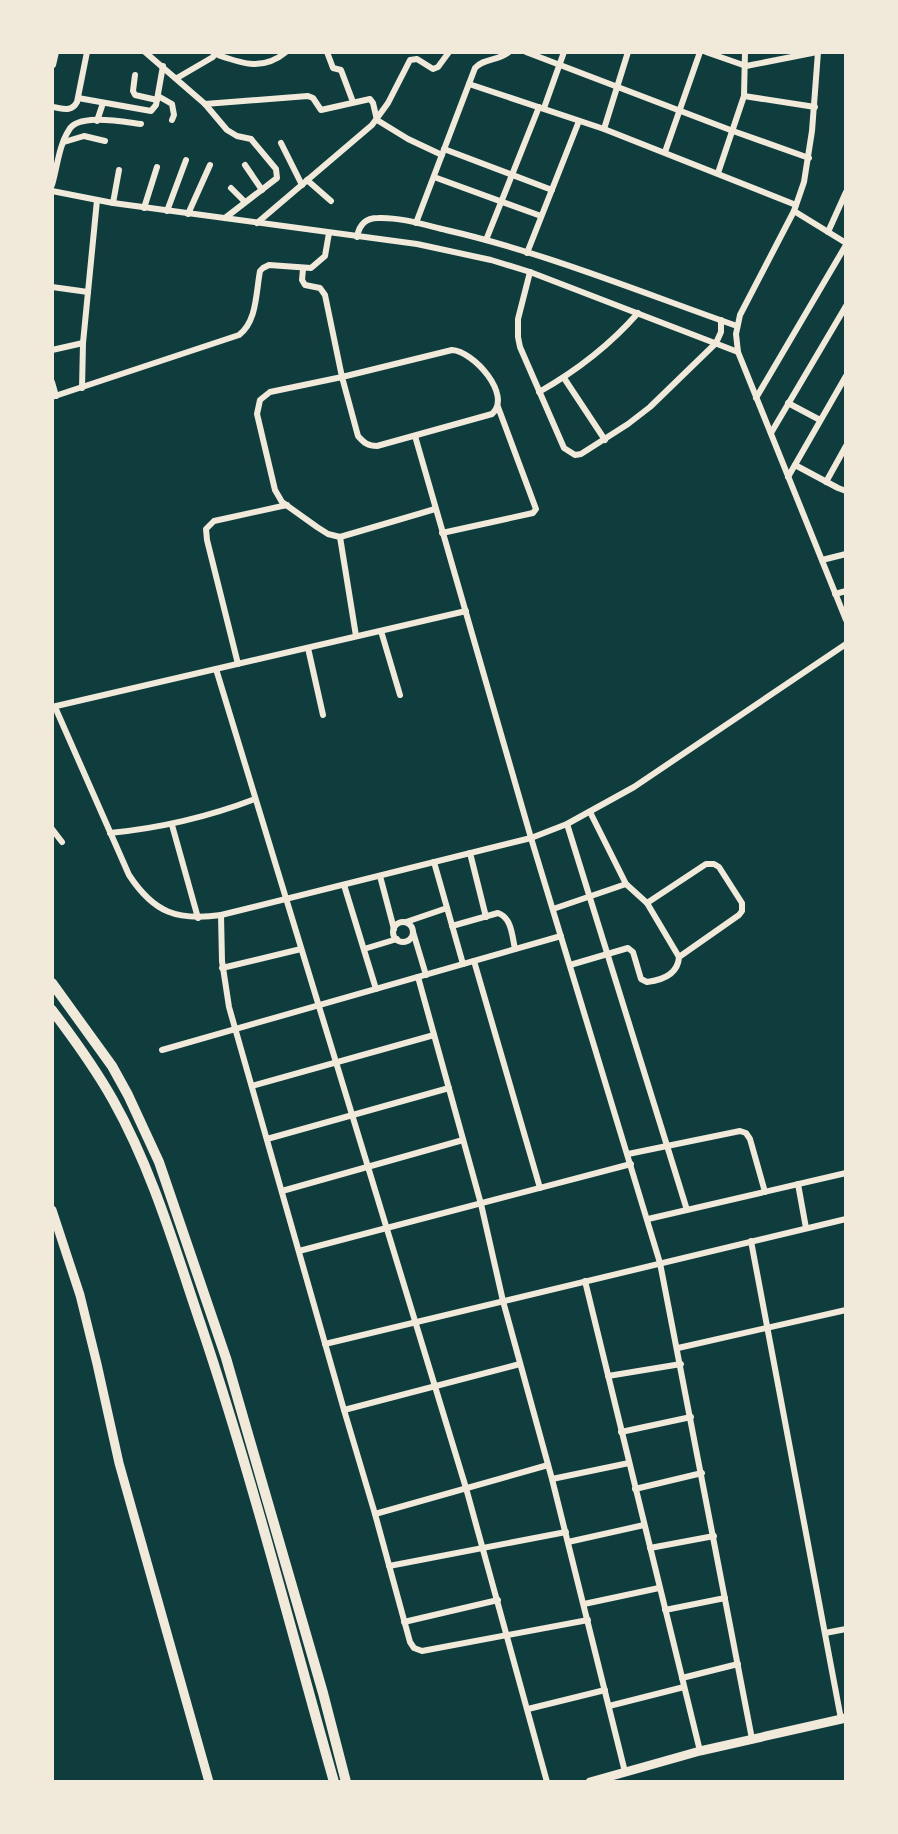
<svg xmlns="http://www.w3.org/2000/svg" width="898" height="1834" viewBox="0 0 898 1834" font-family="Cabin,sans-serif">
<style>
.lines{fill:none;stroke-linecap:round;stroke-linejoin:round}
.minor{stroke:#f1e9da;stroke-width:6}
.tertiary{stroke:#f1e9da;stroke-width:9}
.secondary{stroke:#f1e9da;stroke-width:10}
</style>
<rect width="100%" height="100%" fill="#0f3d3e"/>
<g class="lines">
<g class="minor">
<path d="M 145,52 L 205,104 L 227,130 L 237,136 L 251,139 L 276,169 L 277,178 L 225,218"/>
<path d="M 327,52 L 333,68 L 341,70 L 353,102"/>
<path d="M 526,52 L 733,131 L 809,158"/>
<path d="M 706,52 L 746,66 L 817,52"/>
<path d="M 818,52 L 812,131 L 804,182 L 794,211 L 740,315 L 736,334 L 738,352 L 846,620"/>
<path d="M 215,54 C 241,63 262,72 286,52"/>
<path d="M 53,65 L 56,52"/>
<path d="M 135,75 L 133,91 L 135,95 L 157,100"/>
<path d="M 177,78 L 213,57 L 215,52"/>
<path d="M 469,84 L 604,129 L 796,205"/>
<path d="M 158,96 L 172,104 L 174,115 L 172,120"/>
<path d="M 744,96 L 815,107"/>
<path d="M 78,98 L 151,111 L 156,105 L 163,66"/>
<path d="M 205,104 L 308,96 L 313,98 L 321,110 L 370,99 L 373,103 L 377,120 L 408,139 L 442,155"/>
<path d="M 52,107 C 62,108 71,113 77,102 L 87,52"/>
<path d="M 544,108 L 564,52"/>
<path d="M 97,121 L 103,103"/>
<path d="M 604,129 L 628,52"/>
<path d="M 64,142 L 84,136 L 105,141"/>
<path d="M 281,143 L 302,185"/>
<path d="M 444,149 L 552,190"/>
<path d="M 665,152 L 700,52"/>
<path d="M 245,165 L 262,190"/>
<path d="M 718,173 L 744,96 L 745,52"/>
<path d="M 434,177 L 541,216"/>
<path d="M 307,180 L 331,201"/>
<path d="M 52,185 C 57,168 59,145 69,130 C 78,113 124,122 141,124"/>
<path d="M 231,188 L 245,202"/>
<path d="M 52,191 L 113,203 L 417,244 L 491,260 L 530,272 L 738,352"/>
<path d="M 113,203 L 119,170"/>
<path d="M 144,208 L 157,167"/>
<path d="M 167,211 L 186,160"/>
<path d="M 794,211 L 846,243"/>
<path d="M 188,214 L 210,165"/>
<path d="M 257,223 L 372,125 L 388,103 L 410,60 L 417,59 L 433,69 L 438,67 L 449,52"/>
<path d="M 416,223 L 475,68 C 484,58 498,61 509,52"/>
<path d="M 828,232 L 846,192"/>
<path d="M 357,237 C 359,225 366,218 378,218 C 400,217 425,225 446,230 C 543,252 643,293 737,326"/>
<path d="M 486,240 L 539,107"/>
<path d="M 527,253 L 579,121"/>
<path d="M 303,269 L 302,280 L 305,285 L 320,288 L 325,295 L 342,377 L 358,436 C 364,443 368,446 377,446 L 492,414 C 513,395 473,351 452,350 L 342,377 L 270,392 L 260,400 L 257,414 L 275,490 L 282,502 L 317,527 L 328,534 L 340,537 L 435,509"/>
<path d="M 530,272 L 518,319 L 518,337 L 520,347 L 564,448 L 575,455 L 581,454 L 628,424 L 650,407 L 716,343 L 721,332 L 721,320"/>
<path d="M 52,287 L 88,292"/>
<path d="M 52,350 L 83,343"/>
<path d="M 564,378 L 605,440"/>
<path d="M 52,382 L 56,396"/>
<path d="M 82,388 L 83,343 L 97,200"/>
<path d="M 539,392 C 578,370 609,346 638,313"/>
<path d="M 52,397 L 239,335 C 257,322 256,292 260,271 L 263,268 L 269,265 L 311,268 L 325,256 L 329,233"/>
<path d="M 756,398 L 846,245"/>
<path d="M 788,403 L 820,420"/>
<path d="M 771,433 L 846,306"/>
<path d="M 415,436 L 531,838 L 660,1263 L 752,1739"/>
<path d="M 795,465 L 838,488 L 846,491"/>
<path d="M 788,477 L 846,376"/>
<path d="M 826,482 L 846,446"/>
<path d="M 442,533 L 533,513 L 536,509 L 498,407"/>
<path d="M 340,537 L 356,636"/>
<path d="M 822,560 L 846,554"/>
<path d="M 835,594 L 846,591"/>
<path d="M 381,631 L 400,695"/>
<path d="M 308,648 L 323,715"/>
<path d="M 238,664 L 207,540 L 206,529 L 214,521 L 287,505"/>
<path d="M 216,669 L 466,1488 L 547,1782"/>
<path d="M 52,707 L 466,611"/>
<path d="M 55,707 L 129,875 C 154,913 177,921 221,915 L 531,838 L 567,824 L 634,787 L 846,644"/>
<path d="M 567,824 L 687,1210"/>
<path d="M 172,825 L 198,918"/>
<path d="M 52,829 L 62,842"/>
<path d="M 110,833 C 161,828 208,817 255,799"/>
<path d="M 470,853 L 486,917"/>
<path d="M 434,862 L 463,964"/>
<path d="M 380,876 L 394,929"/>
<path d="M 344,885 L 376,989"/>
<path d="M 647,903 L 706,864 L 714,864 L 719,867 L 742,903 L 742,911 L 739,915 L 679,957"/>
<path d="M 553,909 L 626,884"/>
<path d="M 221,915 L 222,961 L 229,1007 L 344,1410 L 375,1514 L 410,1642 L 414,1648 L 422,1651 L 588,1620"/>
<path d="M 406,922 L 447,908"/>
<circle cx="403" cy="932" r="10"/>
<path d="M 452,926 L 498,913 C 512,918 512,936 515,949"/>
<path d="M 413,932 L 426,975"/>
<path d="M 364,949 L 397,939"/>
<path d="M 474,961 L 540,1188"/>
<path d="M 570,965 L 628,948 L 633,952 L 641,979 L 647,982 C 663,980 678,974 679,957 L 647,903 L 626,884 L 590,812"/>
<path d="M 222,968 L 301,949"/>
<path d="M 418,977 L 481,1204 L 503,1301 L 552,1479 L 625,1772"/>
<path d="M 162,1050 L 561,936"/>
<path d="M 252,1086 L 434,1035"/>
<path d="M 267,1139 L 449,1088"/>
<path d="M 628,1154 L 740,1131 L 746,1133 L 750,1139 L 765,1192"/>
<path d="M 798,1184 L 806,1228"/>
<path d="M 282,1191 L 463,1140"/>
<path d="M 648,1219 L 846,1173"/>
<path d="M 751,1241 L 841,1719"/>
<path d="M 299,1251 L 631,1164"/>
<path d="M 585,1281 L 700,1751"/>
<path d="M 325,1344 L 846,1219"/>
<path d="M 678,1348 L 846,1310"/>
<path d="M 608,1376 L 681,1364"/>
<path d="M 344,1410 L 520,1364"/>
<path d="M 621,1432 L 691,1417"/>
<path d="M 552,1479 L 629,1463"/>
<path d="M 635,1489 L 702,1473"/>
<path d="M 375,1514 L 548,1465"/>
<path d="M 568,1542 L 644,1525"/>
<path d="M 650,1548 L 714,1536"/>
<path d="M 389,1566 L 566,1532"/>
<path d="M 584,1604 L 659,1588"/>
<path d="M 665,1610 L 725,1598"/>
<path d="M 404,1622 L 498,1600"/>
<path d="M 825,1633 L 846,1629"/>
<path d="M 682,1678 L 738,1664"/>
<path d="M 609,1706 L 684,1687"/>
<path d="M 528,1709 L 605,1690"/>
</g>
<g class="tertiary">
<path d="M 52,1210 L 80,1295 L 97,1364 L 119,1463 L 209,1782"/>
<path d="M 590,1782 L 700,1751 L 846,1718"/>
</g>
<g class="secondary">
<path d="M 52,983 L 112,1066 L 128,1095 L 159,1162 L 226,1358 L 323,1693 L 346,1782"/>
<path d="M 52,1010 C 74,1039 95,1068 113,1100 C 153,1171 176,1252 202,1328 C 252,1477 291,1630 334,1782"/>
</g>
</g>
<rect width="898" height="1834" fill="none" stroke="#f1e9da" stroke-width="108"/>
</svg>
